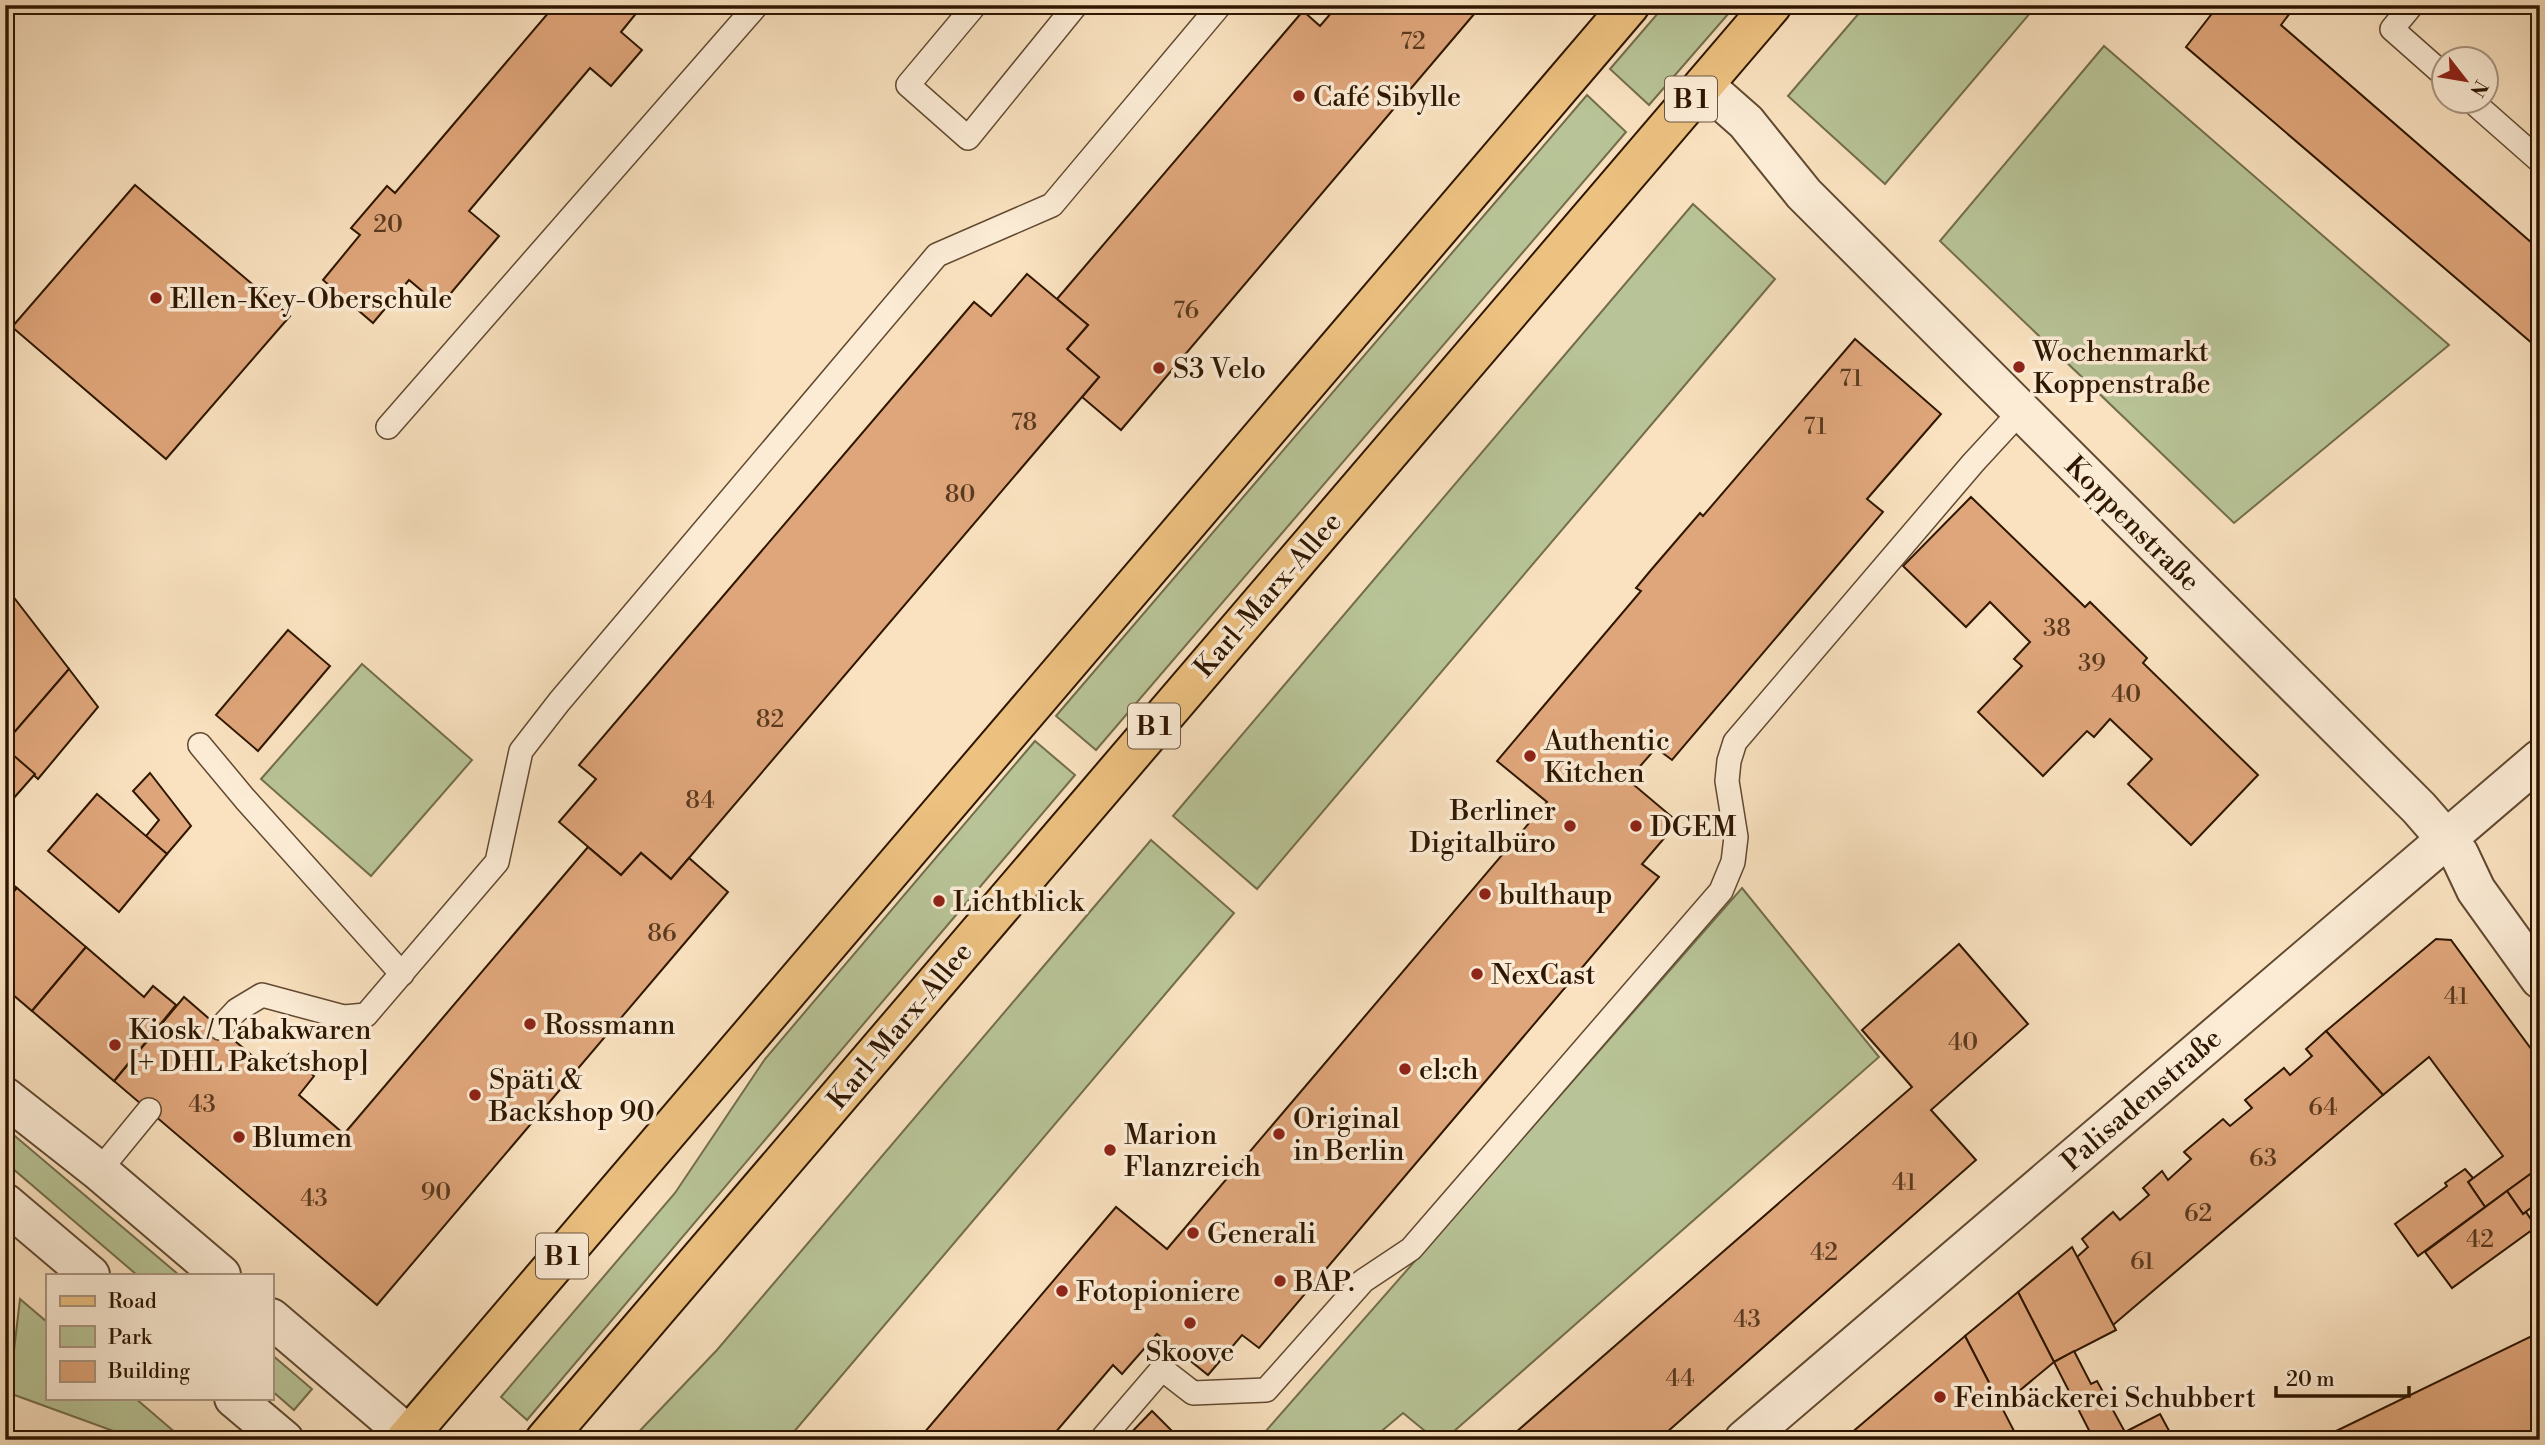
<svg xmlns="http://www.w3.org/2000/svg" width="2545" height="1445" viewBox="0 0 2545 1445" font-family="'Libre Bodoni',serif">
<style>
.green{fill:#b8c497;stroke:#736d4c;stroke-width:2}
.building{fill:#e0a67b;stroke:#2e1600;stroke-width:2}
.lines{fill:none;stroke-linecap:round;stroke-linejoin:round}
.service-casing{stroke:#614930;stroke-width:26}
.minor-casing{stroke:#614930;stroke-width:42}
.tertiary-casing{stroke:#614930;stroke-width:42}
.primary-casing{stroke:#2e1600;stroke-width:42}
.service{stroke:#fcecd6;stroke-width:23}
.minor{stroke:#fcecd6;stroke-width:38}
.tertiary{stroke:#fcecd6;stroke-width:38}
.primary{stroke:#edc180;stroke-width:38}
.poi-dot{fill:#8f2418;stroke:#fcecd6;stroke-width:2.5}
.labels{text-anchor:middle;stroke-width:7;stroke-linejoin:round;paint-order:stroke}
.number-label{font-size:24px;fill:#5a3a1f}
.shield{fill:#fcecd6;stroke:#6c5640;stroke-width:2}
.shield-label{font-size:26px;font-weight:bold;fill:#2e1600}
.poi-label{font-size:28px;fill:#2e1600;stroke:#fcecd6;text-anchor:start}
.street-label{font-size:28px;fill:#2e1600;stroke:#fcecd6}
</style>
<rect width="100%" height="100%" fill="#fae2c0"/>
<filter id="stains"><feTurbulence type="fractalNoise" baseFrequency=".00286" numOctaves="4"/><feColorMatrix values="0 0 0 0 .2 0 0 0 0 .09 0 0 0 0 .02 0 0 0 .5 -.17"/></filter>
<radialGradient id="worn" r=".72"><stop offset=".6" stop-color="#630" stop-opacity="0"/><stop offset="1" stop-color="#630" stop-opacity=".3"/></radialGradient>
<g class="green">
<path d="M 1665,5 L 1736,5 L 1649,105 L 1610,69 Z"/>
<path d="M 1866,5 L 2037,5 L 1885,184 L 1788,96 Z"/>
<path d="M 2104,46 L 2449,345 L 2234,523 L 1940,241 Z"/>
<path d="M 1587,95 L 1626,132 L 1096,750 L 1056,716 Z"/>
<path d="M 1693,204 L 1775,279 L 1257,889 L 1173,816 Z"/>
<path d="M 362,664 L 472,760 L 371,876 L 261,779 Z"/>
<path d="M 1035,741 L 1075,775 L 527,1420 L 501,1397 L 675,1193 L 765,1059 Z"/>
<path d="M 1151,840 L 1234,913 L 787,1440 L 631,1440 L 717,1350 Z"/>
<path d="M 1742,888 L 1879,1057 L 1444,1440 L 1436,1440 L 1403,1413 L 1371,1440 L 1258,1440 Z"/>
<path d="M 5,1129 L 9,1131 L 179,1275 L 137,1275 L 5,1162 Z"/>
<path d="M 20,1299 L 47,1322 L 47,1398 L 135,1398 L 184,1440 L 138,1440 L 9,1393 Z"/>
<path d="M 271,1354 L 312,1389 L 294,1410 L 271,1390 Z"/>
</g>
<g class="building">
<path d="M 555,5 L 643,5 L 621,32 L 642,50 L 611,86 L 590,68 L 469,211 L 499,236 L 440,306 L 409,280 L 373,323 L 323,280 L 360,235 L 351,228 L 387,186 L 395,193 Z"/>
<path d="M 1338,5 L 1466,5 L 1475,13 L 1121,430 L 1082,397 L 1099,377 L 1067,349 L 1088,325 L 1057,299 L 1303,11 L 1320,26 Z"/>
<path d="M 2224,5 L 2296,5 L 2281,25 L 2540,250 L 2540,350 L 2186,47 L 2214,11 L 2218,13 Z"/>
<path d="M 135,185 L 290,316 L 166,459 L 12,327 Z"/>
<path d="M 1027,274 L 1088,325 L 1067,349 L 1099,377 L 671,879 L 641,853 L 621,875 L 559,822 L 596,779 L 579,765 L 974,302 L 991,316 Z"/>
<path d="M 1855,339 L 1941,414 L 1867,499 L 1883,512 L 1672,760 L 1656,748 L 1628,780 L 1678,822 L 1642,864 L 1659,877 L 1259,1348 L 1242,1335 L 1208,1375 L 1157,1334 L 1122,1374 L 1113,1365 L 1049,1440 L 918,1440 L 1116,1207 L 1167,1249 L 1547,802 L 1497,761 L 1641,591 L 1636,588 L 1651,570 L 1700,513 L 1703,516 Z"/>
<path d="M 1971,497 L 2085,607 L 2090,602 L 2147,658 L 2143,663 L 2258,775 L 2191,845 L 2128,784 L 2152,759 L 2110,719 L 2094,737 L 2087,731 L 2043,776 L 1978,712 L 2022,666 L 2014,659 L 2030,642 L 1990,602 L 1966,627 L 1903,566 Z"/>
<path d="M 5,586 L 69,669 L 5,743 L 6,668 Z"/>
<path d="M 288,630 L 330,666 L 258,751 L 216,715 Z"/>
<path d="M 69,669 L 98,707 L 38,779 L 5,748 L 5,743 Z"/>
<path d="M 5,748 L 35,774 L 5,808 Z"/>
<path d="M 150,773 L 191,826 L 167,854 L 146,836 L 159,820 L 133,791 Z"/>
<path d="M 97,794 L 167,854 L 119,912 L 48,851 Z"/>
<path d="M 588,847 L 621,875 L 641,853 L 671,879 L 689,858 L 728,892 L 377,1305 L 114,1081 L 184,997 L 272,1073 L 289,1054 L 314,1076 L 299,1095 L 344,1134 Z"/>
<path d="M 5,878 L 17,888 L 5,901 Z"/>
<path d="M 17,888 L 86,947 L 32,1011 L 5,988 L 5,901 Z"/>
<path d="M 2436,939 L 2451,940 L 2540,1061 L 2540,1167 L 2485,1207 L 2468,1182 L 2503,1156 L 2429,1057 L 2383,1095 L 2326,1031 Z"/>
<path d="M 1959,944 L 2028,1024 L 1931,1110 L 1976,1160 L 1658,1440 L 1507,1440 L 1912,1087 L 1862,1030 Z"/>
<path d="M 86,947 L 144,997 L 153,986 L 176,1005 L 114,1081 L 32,1011 Z"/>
<path d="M 2326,1031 L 2383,1095 L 2113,1325 L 2077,1257 L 2088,1247 L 2082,1239 L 2113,1212 L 2120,1220 L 2149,1195 L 2143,1188 L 2162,1171 L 2168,1180 L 2191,1159 L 2184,1152 L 2223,1119 L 2230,1126 L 2252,1108 L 2245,1100 L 2284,1068 L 2290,1075 L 2312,1056 L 2306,1049 Z"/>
<path d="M 2540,1167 L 2540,1209 L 2536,1204 L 2523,1214 L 2507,1191 Z"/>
<path d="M 2465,1169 L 2473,1178 L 2468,1182 L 2485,1207 L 2418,1256 L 2395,1224 L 2447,1186 L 2445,1183 Z"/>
<path d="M 2507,1191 L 2523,1214 L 2526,1212 L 2536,1227 L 2452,1288 L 2425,1252 Z"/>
<path d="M 2072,1247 L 2116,1330 L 2054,1362 L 2018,1292 Z"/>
<path d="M 2018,1292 L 2054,1362 L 2001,1406 L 1965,1336 Z"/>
<path d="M 2540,1332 L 2540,1430 L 2521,1440 L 2336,1440 L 2332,1433 Z"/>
<path d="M 1965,1336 L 2014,1431 L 1998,1440 L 1843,1440 Z"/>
<path d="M 2074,1351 L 2091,1384 L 2097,1381 L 2125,1432 L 2108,1440 L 2094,1440 L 2054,1362 Z"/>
<path d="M 1152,1411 L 1181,1440 L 1124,1440 Z"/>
<path d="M 2160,1414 L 2174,1440 L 2108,1440 L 2125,1432 Z"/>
<path d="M 2014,1431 L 2019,1440 L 1998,1440 Z"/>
</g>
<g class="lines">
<g class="service-casing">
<g id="service">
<path d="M 975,5 L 908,85 L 968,138 L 1076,5"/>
<path d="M 2412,5 L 2392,29 L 2444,75"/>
<path d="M 2473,102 L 2540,161"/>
<path d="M 388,427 L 757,5"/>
<path d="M 200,745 L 245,799 L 402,974"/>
<path d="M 220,1028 L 237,1010 L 262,995 L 344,1017 L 366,1015 L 497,862 L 521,751 L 559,702 L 937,255 L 1052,205 L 1220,5"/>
<path d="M 99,1171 L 149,1110"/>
<path d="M 1101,1440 L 1162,1369 L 1193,1393 L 1266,1390 L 1363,1281 L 1411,1249 L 1721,891 L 1733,862 L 1736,837 L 1727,781 L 1729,761 L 1735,742 L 1973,463 L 2020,412"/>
</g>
</g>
<g class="minor-casing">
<g id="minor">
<path d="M 1704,85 L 1746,122 L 1804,194 L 2419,808 L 2459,854 L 2476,890 L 2540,979"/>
<path d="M 1744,1440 L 2540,759"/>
</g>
</g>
<g class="tertiary-casing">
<g id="tertiary">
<path d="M 5,1097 L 99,1171 L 221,1275"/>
<path d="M 5,1203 L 90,1275"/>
<path d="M 271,1318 L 414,1440"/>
<path d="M 234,1398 L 284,1440"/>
</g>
</g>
<g class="primary-casing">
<g id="primary">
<path d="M 405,1440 L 1630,5"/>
<path d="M 545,1440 L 1772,5"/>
</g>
</g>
<use href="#service" class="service"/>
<use href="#minor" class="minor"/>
<use href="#tertiary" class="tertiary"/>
<use href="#primary" class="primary"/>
</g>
<g class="poi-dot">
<circle cx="1299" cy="96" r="7"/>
<circle cx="156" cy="298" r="7"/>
<circle cx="2019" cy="367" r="7"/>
<circle cx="1159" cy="368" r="7"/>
<circle cx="1530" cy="756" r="7"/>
<circle cx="1570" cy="826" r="7"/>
<circle cx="1636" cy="826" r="7"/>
<circle cx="1485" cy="894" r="7"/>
<circle cx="939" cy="901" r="7"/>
<circle cx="1477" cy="974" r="7"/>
<circle cx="530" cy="1024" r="7"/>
<circle cx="115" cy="1045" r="7"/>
<circle cx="1405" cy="1069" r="7"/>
<circle cx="475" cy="1095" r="7"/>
<circle cx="1279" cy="1134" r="7"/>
<circle cx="239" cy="1137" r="7"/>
<circle cx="1110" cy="1150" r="7"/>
<circle cx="1193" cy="1233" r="7"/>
<circle cx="1280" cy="1281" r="7"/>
<circle cx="1062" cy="1291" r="7"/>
<circle cx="1190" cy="1323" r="7"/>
<circle cx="1940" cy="1397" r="7"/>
</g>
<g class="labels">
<g class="number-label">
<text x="1413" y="49">72</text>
<text x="388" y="232">20</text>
<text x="1186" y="318">76</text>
<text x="1851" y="386">71</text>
<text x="1024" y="430">78</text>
<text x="1815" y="434">71</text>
<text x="960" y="502">80</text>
<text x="2057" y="636">38</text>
<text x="2092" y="671">39</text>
<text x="2126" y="702">40</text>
<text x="770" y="727">82</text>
<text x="700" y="808">84</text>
<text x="662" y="941">86</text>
<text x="2456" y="1004">41</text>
<text x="1963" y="1050">40</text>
<text x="202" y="1112">43</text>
<text x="2323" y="1115">64</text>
<text x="2263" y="1166">63</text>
<text x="1904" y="1190">41</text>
<text x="436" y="1200">90</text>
<text x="314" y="1206">43</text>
<text x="2198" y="1221">62</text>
<text x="2480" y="1247">42</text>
<text x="1824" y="1260">42</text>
<text x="2142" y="1269">61</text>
<text x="1747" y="1327">43</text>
<text x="1680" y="1386">44</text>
</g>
<g class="shield">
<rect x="1665" y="76.5" width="52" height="45" rx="5"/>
<rect x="1128" y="703.5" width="52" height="45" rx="5"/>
<rect x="536" y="1233.5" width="52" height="45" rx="5"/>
</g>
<g class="shield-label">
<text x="1691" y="108">B 1</text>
<text x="1154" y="735">B 1</text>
<text x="562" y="1265">B 1</text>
</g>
<g class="poi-label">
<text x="1313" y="106">Café Sibylle</text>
<text x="170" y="308">Ellen-Key-Oberschule</text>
<text x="2033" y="361">Wochenmarkt<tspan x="2033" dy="32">Koppenstraße</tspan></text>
<text x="1173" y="378">S3 Velo</text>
<text x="1544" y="750">Authentic<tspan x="1544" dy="32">Kitchen</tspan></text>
<text x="1556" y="820" text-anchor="end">Berliner<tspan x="1556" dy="32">Digitalbüro</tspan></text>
<text x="1650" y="836">DGEM</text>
<text x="1499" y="904">bulthaup</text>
<text x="953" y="911">Lichtblick</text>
<text x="1491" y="984">NexCast</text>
<text x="544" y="1034">Rossmann</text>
<text x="129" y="1039">Kiosk / Tabakwaren<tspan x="129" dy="32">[+ DHL Paketshop]</tspan></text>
<text x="1419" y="1079">el:ch</text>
<text x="489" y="1089">Späti &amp;<tspan x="489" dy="32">Backshop 90</tspan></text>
<text x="1293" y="1128">Original<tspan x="1293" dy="32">in Berlin</tspan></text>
<text x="1124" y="1144">Marion<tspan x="1124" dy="32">Flanzreich</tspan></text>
<text x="253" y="1147">Blumen</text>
<text x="1207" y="1243">Generali</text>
<text x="1294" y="1291">BAP.</text>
<text x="1076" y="1301">Fotopioniere</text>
<text x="1190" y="1361" text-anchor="middle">Skoove</text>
<text x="1954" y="1407">Feinbäckerei Schubbert</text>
</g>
<g class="street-label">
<text transform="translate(2133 523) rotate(45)" y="10">Koppenstraße</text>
<text transform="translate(1267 594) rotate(-49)" y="10">Karl-Marx-Allee</text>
<text transform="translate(899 1025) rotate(-50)" y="10">Karl-Marx-Allee</text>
<text transform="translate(2141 1099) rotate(-41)" y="10">Palisadenstraße</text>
</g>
</g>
<rect width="2545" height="1445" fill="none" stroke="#fae2c0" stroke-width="28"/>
<rect x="7" y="7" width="2531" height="1431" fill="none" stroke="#2e1600" stroke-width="3.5"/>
<rect x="14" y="14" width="2517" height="1417" fill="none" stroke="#2e1600" stroke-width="2"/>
<rect x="46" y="1274" width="228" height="126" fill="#fcecd6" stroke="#aa9680" stroke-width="2"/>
<rect x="60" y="1296" width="35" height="10" fill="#edc180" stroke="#aa9680" stroke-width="2"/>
<text x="108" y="1308" font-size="21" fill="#2e1600">Road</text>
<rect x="60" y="1326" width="35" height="21" fill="#b8c497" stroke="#aa9680" stroke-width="2"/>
<text x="108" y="1344" font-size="21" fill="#2e1600">Park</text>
<rect x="60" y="1361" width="35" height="21" fill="#e0a67b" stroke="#aa9680" stroke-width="2"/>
<text x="108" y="1378" font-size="21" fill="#2e1600">Building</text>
<g transform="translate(2465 80) rotate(121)"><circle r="33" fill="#fcecd6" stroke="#aa9680" stroke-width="2"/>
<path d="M0-5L12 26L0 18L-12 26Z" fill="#8f2418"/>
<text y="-10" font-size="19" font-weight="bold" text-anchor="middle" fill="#2e1600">N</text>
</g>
<path d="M2276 1386v10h133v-10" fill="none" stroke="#2e1600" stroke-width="3.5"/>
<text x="2286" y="1386" font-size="21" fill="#2e1600" stroke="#fcecd6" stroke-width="5" paint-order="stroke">20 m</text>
<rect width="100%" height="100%" filter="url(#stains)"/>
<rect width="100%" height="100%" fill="url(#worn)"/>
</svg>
